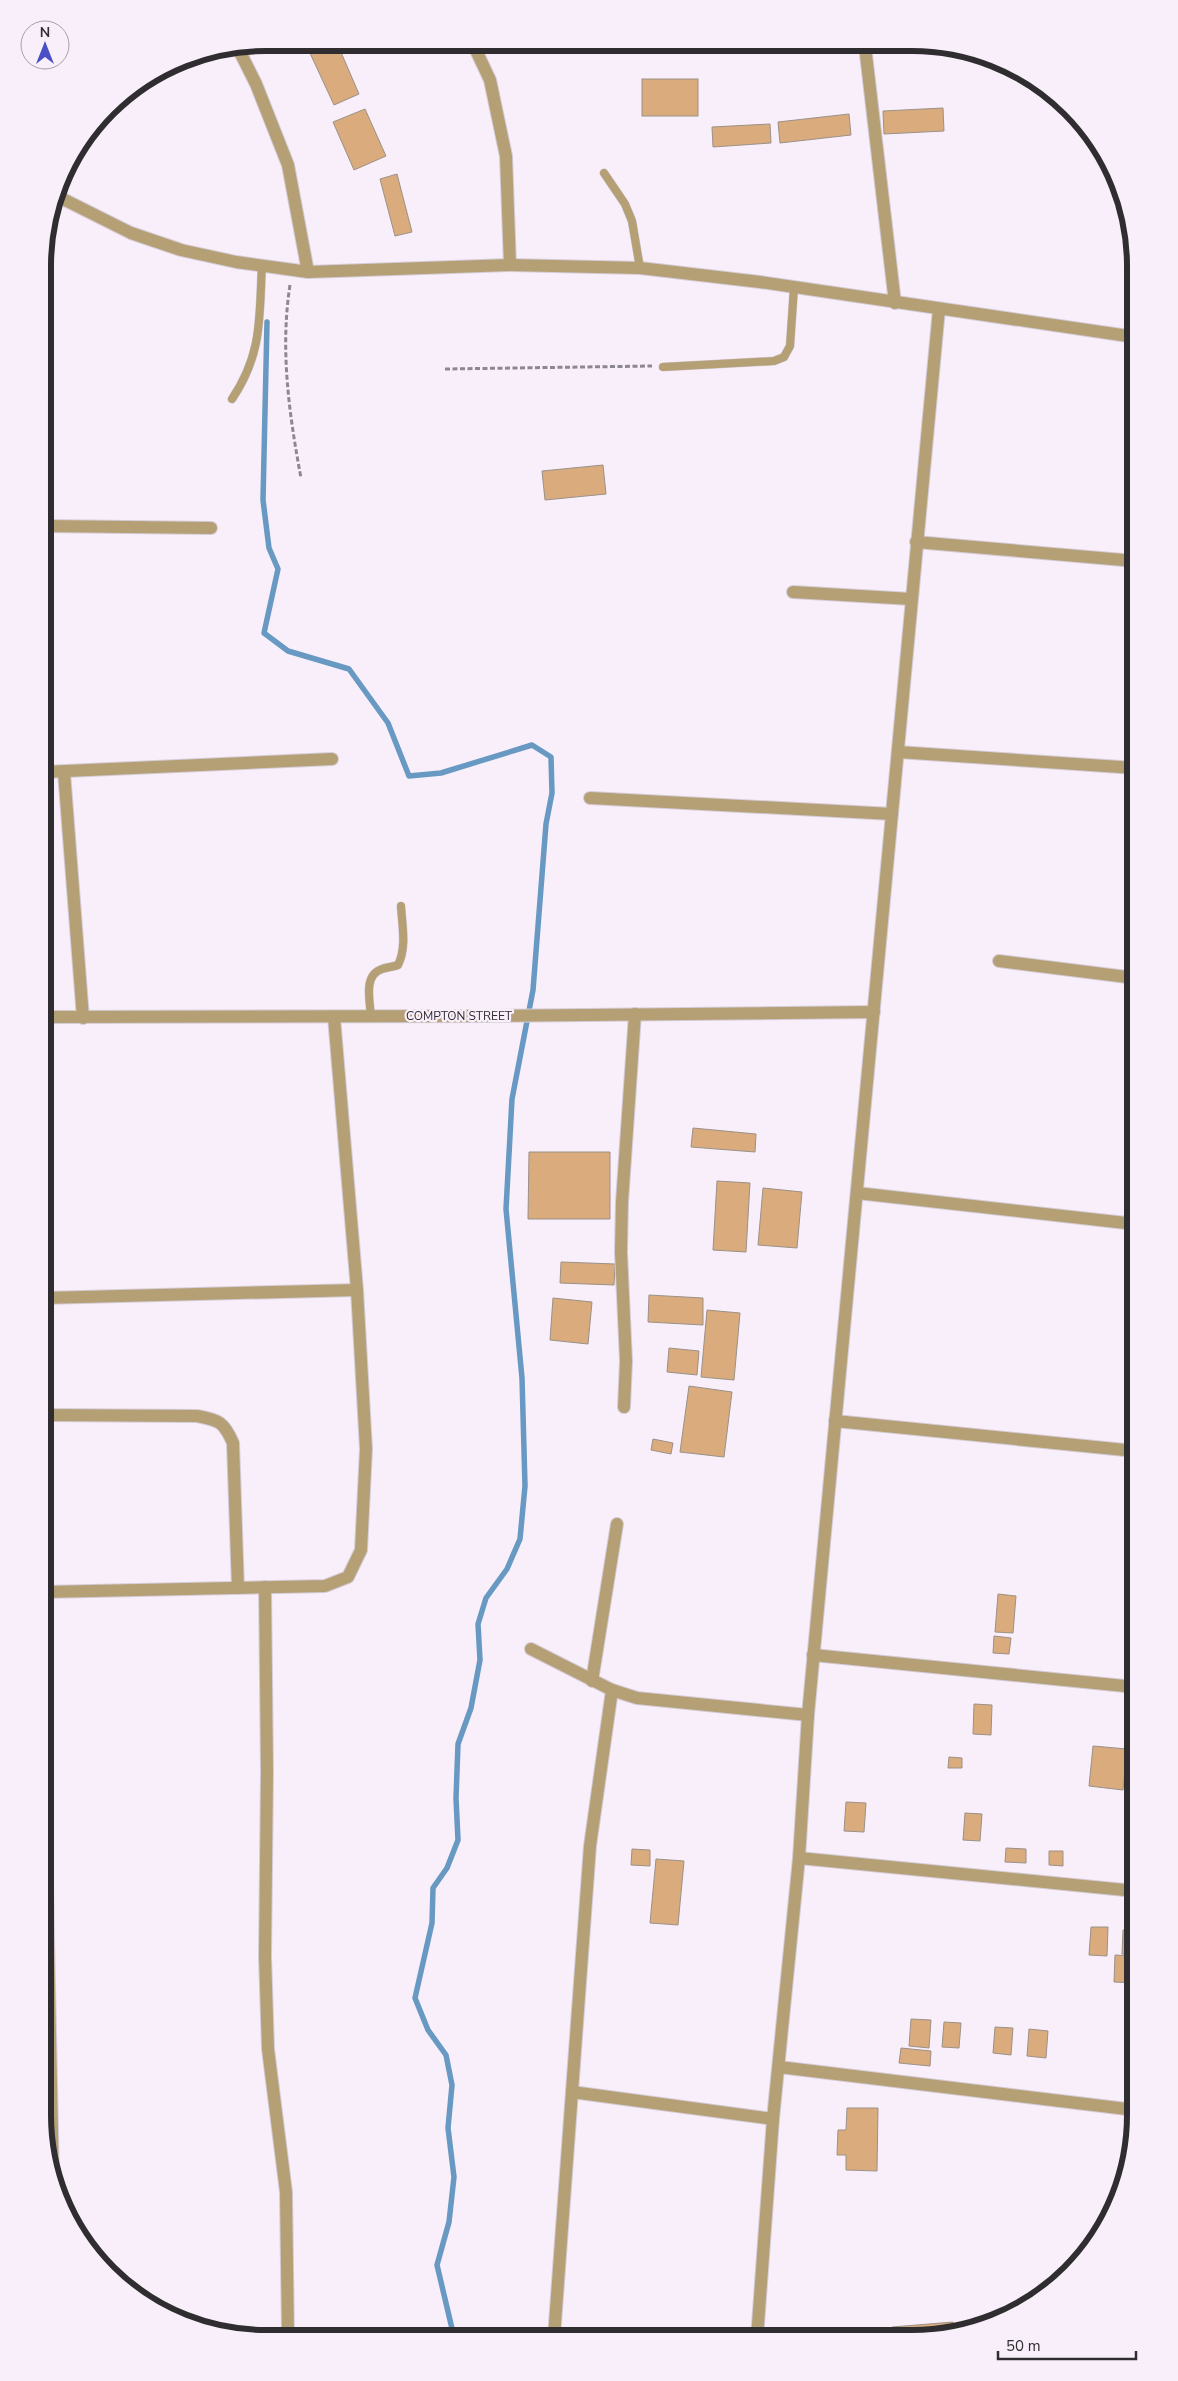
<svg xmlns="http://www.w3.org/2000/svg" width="1178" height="2381" viewBox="0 0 1178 2381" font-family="'Nunito Sans',sans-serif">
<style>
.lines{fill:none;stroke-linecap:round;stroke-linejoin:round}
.stream{stroke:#6799c2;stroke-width:5.5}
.building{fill:#d9ab7d;stroke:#9b9188}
.service-casing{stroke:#d4ccd7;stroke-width:9}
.minor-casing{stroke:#d4ccd7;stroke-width:14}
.tertiary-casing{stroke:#d4ccd7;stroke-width:14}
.path{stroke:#8d878f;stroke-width:3;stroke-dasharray:5 2.5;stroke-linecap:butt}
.service{stroke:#b59f74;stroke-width:8}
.minor{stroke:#b59f74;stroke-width:12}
.tertiary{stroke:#b59f74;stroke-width:12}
.labels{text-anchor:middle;stroke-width:4.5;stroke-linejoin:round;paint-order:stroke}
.street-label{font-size:12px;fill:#302d31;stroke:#f8effb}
.rim{fill:none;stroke:#302d31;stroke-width:6}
</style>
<rect width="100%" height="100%" fill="#f8effb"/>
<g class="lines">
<path class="stream" d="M 267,322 L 263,500 L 269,548 L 278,569 L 264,633 L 288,651 L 349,669 L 388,723 L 409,776 L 441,773 L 532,745 L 551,757 L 552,793 L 546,824 L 533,990 L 512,1099 L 506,1209 L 522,1378 L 525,1486 L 520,1539 L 507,1569 L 486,1598 L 478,1624 L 480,1660 L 471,1708 L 458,1744 L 456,1798 L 458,1840 L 447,1868 L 433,1888 L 432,1923 L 415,1998 L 428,2030 L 446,2055 L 452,2085 L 448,2128 L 454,2177 L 449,2222 L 437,2265 L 454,2337"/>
</g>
<g class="building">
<path d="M 326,43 L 337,43 L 359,94 L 334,105 L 309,51 Z"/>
<rect x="642" y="79" width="56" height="37"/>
<path d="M 943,108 L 944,131 L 884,134 L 883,111 Z"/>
<path d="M 365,109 L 386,156 L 354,170 L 333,122 Z"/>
<path d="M 849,114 L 851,135 L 780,143 L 778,122 Z"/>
<path d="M 770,124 L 771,143 L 713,147 L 712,127 Z"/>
<path d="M 397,174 L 412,232 L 395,236 L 380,179 Z"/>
<path d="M 603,465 L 606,494 L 545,500 L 542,471 Z"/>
<path d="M 693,1128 L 756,1134 L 755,1152 L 691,1147 Z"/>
<path d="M 529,1152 L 610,1152 L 610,1219 L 528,1219 Z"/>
<path d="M 717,1181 L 750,1183 L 746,1252 L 713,1250 Z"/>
<path d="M 763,1188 L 802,1192 L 797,1248 L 758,1245 Z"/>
<path d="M 561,1262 L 615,1264 L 614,1285 L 560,1283 Z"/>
<path d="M 649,1295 L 703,1298 L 703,1325 L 648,1322 Z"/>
<path d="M 553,1298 L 592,1302 L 588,1344 L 550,1340 Z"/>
<path d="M 707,1310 L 740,1313 L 734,1380 L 701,1377 Z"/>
<path d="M 669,1348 L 699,1351 L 697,1375 L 667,1372 Z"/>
<path d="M 689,1386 L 732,1392 L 724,1457 L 680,1452 Z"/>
<path d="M 653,1439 L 673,1443 L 671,1454 L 651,1450 Z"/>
<path d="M 998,1594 L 1016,1596 L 1013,1633 L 995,1632 Z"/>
<path d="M 994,1636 L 1011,1638 L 1009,1654 L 993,1653 Z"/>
<path d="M 974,1704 L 992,1705 L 991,1735 L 973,1734 Z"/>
<path d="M 1133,1728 L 1135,1729 L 1135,1788 L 1129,1787 Z"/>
<path d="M 1093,1746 L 1127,1749 L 1123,1790 L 1089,1786 Z"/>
<path d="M 949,1757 L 962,1758 L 962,1768 L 948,1768 Z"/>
<path d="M 1128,1791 L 1135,1791 L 1135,1826 L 1125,1825 Z"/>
<path d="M 846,1802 L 866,1803 L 864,1832 L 844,1831 Z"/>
<path d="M 965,1813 L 982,1814 L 980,1841 L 963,1840 Z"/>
<path d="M 1132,1829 L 1135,1830 L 1135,1857 L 1130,1856 Z"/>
<path d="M 1006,1848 L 1026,1849 L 1026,1863 L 1005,1862 Z"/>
<path d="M 632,1849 L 650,1850 L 650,1866 L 631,1865 Z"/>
<path d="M 1049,1851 L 1063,1851 L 1063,1866 L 1049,1865 Z"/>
<path d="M 656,1859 L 684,1861 L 678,1925 L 650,1923 Z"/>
<path d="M 1091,1927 L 1108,1927 L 1107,1956 L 1089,1955 Z"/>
<path d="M 1123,1930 L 1135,1930 L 1135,1954 L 1122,1954 Z"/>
<path d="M 1115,1955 L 1135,1956 L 1135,1983 L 1114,1982 Z"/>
<path d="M 911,2019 L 931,2020 L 929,2048 L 909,2046 Z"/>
<path d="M 944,2022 L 961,2023 L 959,2048 L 942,2047 Z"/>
<path d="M 995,2027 L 1013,2028 L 1011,2055 L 993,2053 Z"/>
<path d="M 1029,2029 L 1048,2031 L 1046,2058 L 1027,2056 Z"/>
<path d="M 901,2048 L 931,2051 L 930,2066 L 899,2063 Z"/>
<path d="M 847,2108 L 878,2108 L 877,2171 L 846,2170 L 846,2155 L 837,2155 L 838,2130 L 846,2130 Z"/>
<path d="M 953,2322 L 955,2331 L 912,2338 L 894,2338 L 892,2327 Z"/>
</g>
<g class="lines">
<g class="service-casing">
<g id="service">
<path d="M 604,173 L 625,204 L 632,221 L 640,268"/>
<path d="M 663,367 L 774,361 L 784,357 L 790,346 L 794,287"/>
<path d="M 232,399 C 263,353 259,317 262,265"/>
<path d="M 371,1017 C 370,1001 363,975 382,969 C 387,967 393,967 398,965 C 407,947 402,925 401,906"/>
</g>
</g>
<g class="minor-casing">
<g id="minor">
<path d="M 473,44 L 490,80 L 506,156 L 510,265"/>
<path d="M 865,46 L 895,303"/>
<path d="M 238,48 L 256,84 L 288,165 L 308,272"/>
<path d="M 57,196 L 131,233 L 181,250 L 236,262 L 308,272 L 510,265 L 640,268 L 760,282 L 1135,337"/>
<path d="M 44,526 L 211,528"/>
<path d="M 916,542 L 1135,561"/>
<path d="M 793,592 L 911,599"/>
<path d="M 898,752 L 1135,768"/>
<path d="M 44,772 L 332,759"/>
<path d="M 64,772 L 83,1018"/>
<path d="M 590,798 L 892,814"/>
<path d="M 999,961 L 1135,978"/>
<path d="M 44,1017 L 493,1016 L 874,1012"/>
<path d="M 857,1193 L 1135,1224"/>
<path d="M 43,1298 L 357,1290"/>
<path d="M 624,1407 L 626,1361 L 621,1252 L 622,1202 L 635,1014"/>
<path d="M 43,1415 L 197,1416 C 219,1420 224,1422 233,1443 L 238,1588"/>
<path d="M 835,1421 L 1135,1451"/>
<path d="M 265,1587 L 267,1772 L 265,1956 L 268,2049 L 286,2192 L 288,2337"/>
<path d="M 43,1592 L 325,1586 L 348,1577 L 361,1550 L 366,1449 L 357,1290 L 334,1017"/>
<path d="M 531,1649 L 612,1690 L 637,1698 L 808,1715"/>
<path d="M 813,1655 L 1135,1687"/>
<path d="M 592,1681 L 617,1524"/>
<path d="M 43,1691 L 53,2181"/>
<path d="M 799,1858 L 1135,1891"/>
<path d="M 779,2067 L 1135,2110"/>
<path d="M 572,2092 L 773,2119"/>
<path d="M 554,2337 L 590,1846 L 612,1690"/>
</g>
</g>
<g class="tertiary-casing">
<path id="tertiary" d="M 757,2338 L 773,2119 L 799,1858 L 808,1715 L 939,309"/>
</g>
<g class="path">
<path d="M 290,285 C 280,349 289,414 301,478"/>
<path d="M 445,369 L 652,366"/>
</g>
<use href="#service" class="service"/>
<use href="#minor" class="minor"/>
<use href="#tertiary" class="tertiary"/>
</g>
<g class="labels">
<g class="street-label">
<text x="459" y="1020">COMPTON STREET</text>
</g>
</g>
<path d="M0 0H1178V2381H0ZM266 51H912A215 215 0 0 1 1127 266V2115A215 215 0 0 1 912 2330H266A215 215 0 0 1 51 2115V266A215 215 0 0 1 266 51Z" fill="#f8effb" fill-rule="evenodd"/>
<path class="rim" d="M266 51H912A215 215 0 0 1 1127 266V2115A215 215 0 0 1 912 2330H266A215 215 0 0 1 51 2115V266A215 215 0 0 1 266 51Z"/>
<g transform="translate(45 45)"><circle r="24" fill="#f8effb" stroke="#a8a1aa"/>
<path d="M0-4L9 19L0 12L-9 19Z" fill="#4a4fc5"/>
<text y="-8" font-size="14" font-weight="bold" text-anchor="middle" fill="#302d31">N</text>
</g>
<path d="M998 2351v8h138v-8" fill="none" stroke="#302d31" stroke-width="2.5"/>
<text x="1006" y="2351" font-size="15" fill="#302d31" stroke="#f8effb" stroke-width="4" paint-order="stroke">50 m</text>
</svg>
